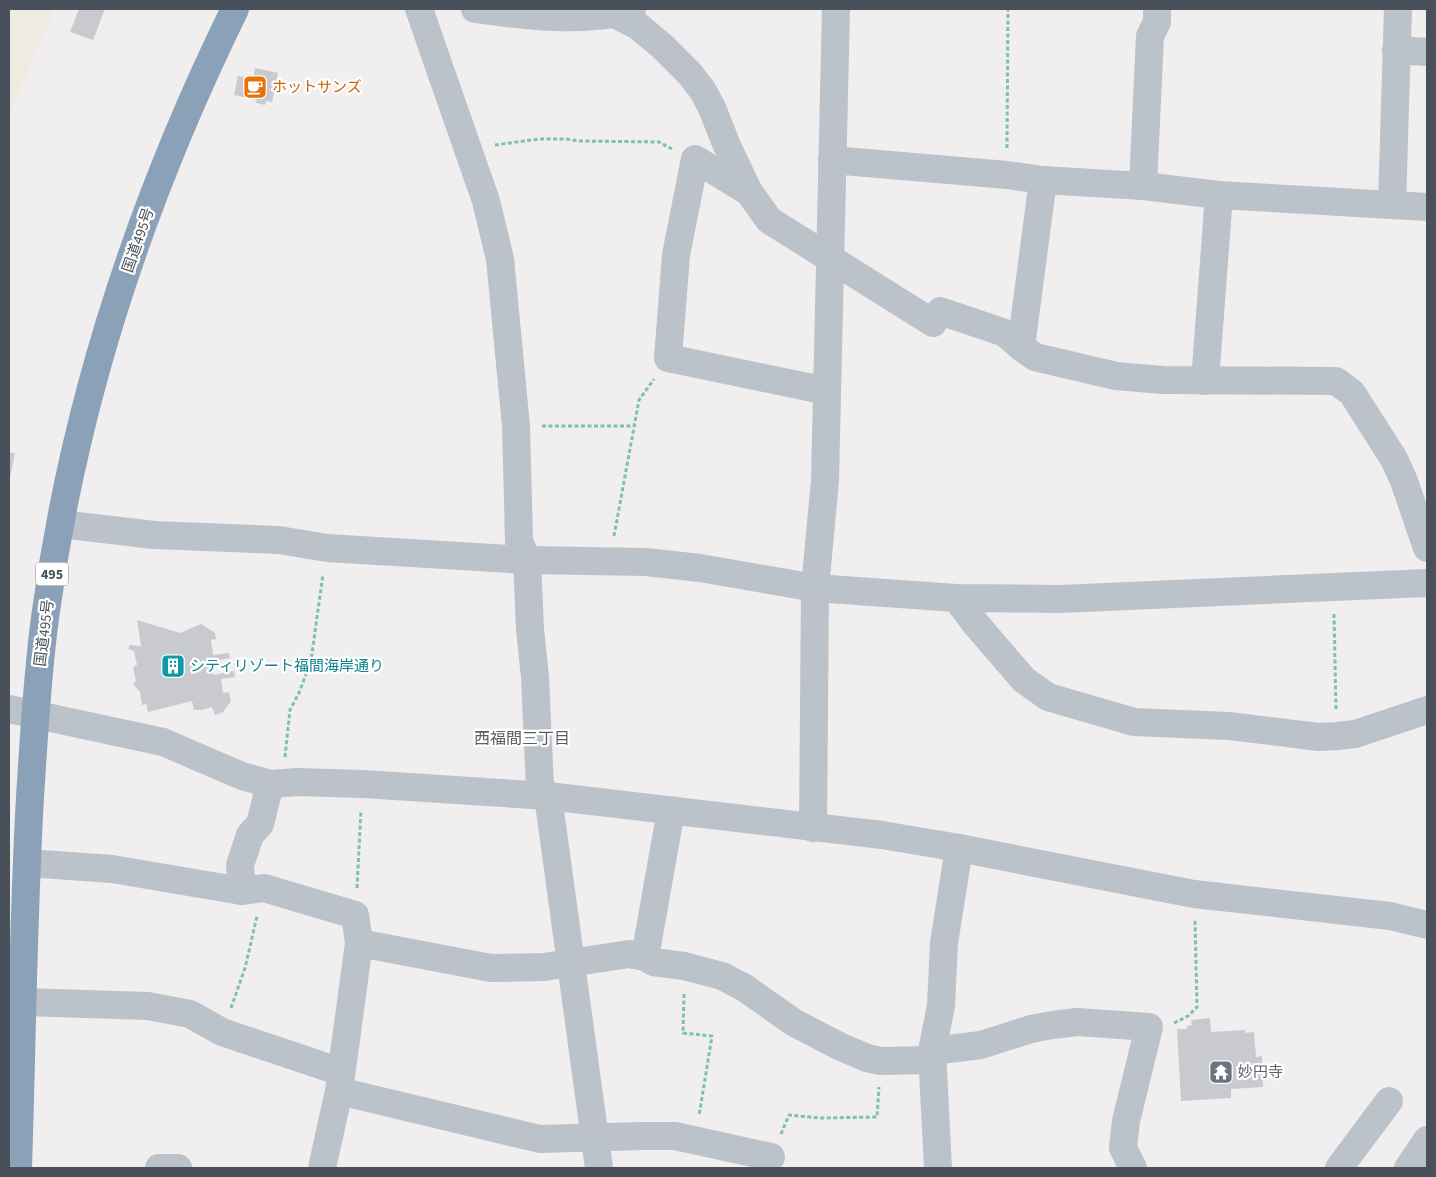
<svg xmlns="http://www.w3.org/2000/svg" width="1436" height="1177" viewBox="0 0 1436 1177" font-family="'Source Sans 3','Noto Sans JP',sans-serif">
<style>
.sand{fill:#f0ebe0}
.building{fill:#c9cad0}
.lines{fill:none;stroke-linecap:round;stroke-linejoin:round}
.path{stroke:#7dc4a1;stroke-width:3;stroke-dasharray:4 2.5;stroke-linecap:butt}
.minor{stroke:#bbc2c9;stroke-width:28}
.highway{stroke:#8ba1b8;stroke-width:28}
.labels{text-anchor:middle;stroke-width:4.5;stroke-linejoin:round;paint-order:stroke}
.shield{fill:#fff;stroke:#7f858b;stroke-width:1}
.shield-label{font-size:14px;font-weight:bold;fill:#485159}
.food-label{font-size:15px;fill:#c56008;stroke:#fff;text-anchor:start}
.street-label{font-size:15px;fill:#485159;stroke:#fff}
.culture-label{font-size:15px;fill:#0d838f;stroke:#fff;text-anchor:start}
.worship-label{font-size:15px;fill:#5b616d;stroke:#fff;text-anchor:start}
.neighbourhood-label{font-size:16px;fill:#5c5f62;stroke:#fff}
</style>
<rect width="100%" height="100%" fill="#f0eeee"/>
<path class="sand" d="M 9,9 L 55,9 L 9,114 Z"/>
<g class="building">
<path d="M 79,9 L 105,9 L 93,40 L 70,32 Z"/>
<path d="M 255,68 L 278,73 L 272,102 L 266,101 L 265,105 L 256,103 L 257,100 L 234,95 L 238,76 L 253,79 Z"/>
<path d="M 9,452 L 15,453 L 10,478 L 9,478 Z"/>
<path d="M 137,620 L 180,633 L 201,624 L 215,633 L 216,639 L 211,640 L 213,655 L 229,653 L 230,658 L 210,662 L 213,675 L 234,671 L 235,677 L 221,679 L 223,693 L 229,692 L 231,701 L 223,712 L 215,715 L 212,707 L 202,710 L 194,710 L 192,701 L 148,712 L 146,704 L 142,705 L 140,692 L 133,684 L 136,681 L 133,667 L 137,665 L 134,651 L 128,649 L 130,645 L 141,646 Z"/>
<path d="M 1210,1018 L 1211,1032 L 1245,1030 L 1245,1033 L 1254,1032 L 1256,1057 L 1262,1056 L 1263,1087 L 1231,1089 L 1231,1098 L 1181,1101 L 1177,1029 L 1187,1029 L 1187,1026 L 1192,1025 L 1191,1020 Z"/>
</g>
<g class="lines">
<g class="path">
<path d="M 495,145 L 539,139 L 566,139 L 580,141 L 659,142 L 672,149"/>
<path d="M 1007,148 L 1008,9"/>
<path d="M 542,426 L 633,426"/>
<path d="M 614,536 L 639,400 L 654,379"/>
<path d="M 1334,614 L 1336,710"/>
<path d="M 285,757 L 290,710 L 299,693 L 311,661 L 323,574"/>
<path d="M 357,888 L 361,810"/>
<path d="M 684,994 L 683,1033 L 712,1036 L 699,1116"/>
<path d="M 231,1008 L 245,968 L 257,916"/>
<path d="M 1174,1023 L 1188,1016 L 1197,1007 L 1195,919"/>
<path d="M 781,1134 L 789,1115 L 820,1118 L 877,1117 L 879,1087"/>
</g>
<g class="minor">
<path d="M 419,9 L 486,201 L 500,259 L 516,426 L 519,541 L 527,560 L 530,629 L 535,677 L 540,788 L 548,796 L 599,1168"/>
<path d="M 475,9 C 525,16 584,23 632,10"/>
<path d="M 616,15 L 638,26 L 663,47 L 690,74 L 703,91 L 712,108 L 727,146 L 749,192 L 769,220 L 933,323 L 940,311 L 1005,333 L 1021,347"/>
<path d="M 1396,50 L 1427,52"/>
<path d="M 832,160 L 1007,175 L 1043,180 L 1143,186 L 1219,195 L 1427,207"/>
<path d="M 1043,180 L 1021,347 L 1035,357 L 1116,376 L 1163,380 L 1336,381 L 1352,393 L 1394,459 L 1404,481 L 1427,548"/>
<path d="M 1143,186 L 1150,36 L 1157,22 L 1157,9"/>
<path d="M 749,192 L 695,159 L 676,255 L 668,358 L 827,391"/>
<path d="M 1392,205 L 1398,9"/>
<path d="M 1205,381 L 1219,195"/>
<path d="M 60,524 L 154,535 L 279,540 L 327,548 L 527,560 L 646,562 L 700,568 L 815,588 L 956,598 L 1060,599 L 1427,583"/>
<path d="M 956,598 L 975,623 L 1024,680 L 1048,697 L 1134,722 L 1229,726 L 1319,737 L 1337,736 L 1355,734 L 1427,710"/>
<path d="M 9,709 L 163,742 L 242,776 L 270,784 L 297,782 L 363,784 L 548,796 L 882,835 L 959,848 L 1194,894 L 1390,916 L 1427,925"/>
<path d="M 813,828 L 815,588 L 825,480 L 836,9"/>
<path d="M 27,863 L 112,869 L 242,891 L 264,888 L 355,915 L 359,943 L 339,1091 L 322,1168"/>
<path d="M 242,891 L 240,865 L 250,835 L 260,824 L 270,784"/>
<path d="M 359,943 L 491,968 L 544,967 L 629,954 L 645,957 L 671,810"/>
<path d="M 645,957 L 653,962 L 684,966 L 722,976 L 745,988 L 793,1022 L 841,1047 L 867,1058 L 881,1061 L 931,1060"/>
<path d="M 23,1002 L 148,1006 L 190,1014 L 222,1032 L 341,1072"/>
<path d="M 932,1051 L 981,1045 L 1031,1029 L 1052,1025 L 1077,1022 L 1149,1027 L 1126,1121 L 1123,1148 L 1133,1168"/>
<path d="M 339,1091 L 540,1139 L 643,1136 L 675,1136 L 771,1157"/>
<path d="M 159,1168 L 178,1168"/>
<path d="M 938,1168 L 932,1051 L 941,1006 L 944,943 L 959,848"/>
<path d="M 1339,1168 L 1389,1101"/>
<path d="M 1408,1168 L 1427,1140"/>
</g>
<path class="highway" d="M 18,1168 C 22,1045 23,921 30,797 C 34,737 37,677 45,618 C 73,406 141,200 235,9"/>
</g>
<defs>
<g id="cafe-square" transform="scale(1.25)"><rect x="-9" y="-9" width="18" height="18" rx="4" fill="#e8710a" stroke="#fff"/><path d="M-5.5-4.5H6V0H3Q3 3.5 0 3.5H-2.5Q-5.5 3.5-5.5 0ZM3-3.2v2h1.7v-2ZM-6 4.5H4V6H-6Z" fill="#fff"/></g>
<g id="building-square" transform="scale(1.25)"><rect x="-9" y="-9" width="18" height="18" rx="4" fill="#0f9aa8" stroke="#fff"/><path d="M-4-6H4V6H1V3H-1V6H-4ZM-2.5-4.3h1.7v1.8h-1.7ZM.8-4.3h1.7v1.8H.8ZM-2.5-1h1.7V.8h-1.7ZM.8-1h1.7V.8H.8Z" fill="#fff"/></g>
<g id="temple-square" transform="scale(1.25)"><rect x="-9" y="-9" width="18" height="18" rx="4" fill="#6b7280" stroke="#fff"/><path d="M0-6L5-2H3V0L6.5 2.5H4V6H1.5V3h-3V6H-4V2.5H-6.5L-3 0V-2H-5Z" fill="#fff"/></g>
</defs>
<g fill-rule="evenodd">
<use href="#cafe-square" x="255" y="87"/>
<use href="#building-square" x="173" y="666"/>
<use href="#temple-square" x="1221" y="1072"/>
</g>
<g class="labels">
<rect class="shield" x="36" y="562.5" width="32" height="23" rx="4"/>
<g class="shield-label">
<text x="52" y="579">495</text>
</g>
<g class="food-label">
<text x="272" y="92">ホットサンズ</text>
</g>
<g class="street-label">
<text transform="translate(138 240) rotate(-71)" y="5">国道495号</text>
<text transform="translate(44 633) rotate(-83)" y="5">国道495号</text>
</g>
<g class="culture-label">
<text x="190" y="671">シティリゾート福間海岸通り</text>
</g>
<g class="worship-label">
<text x="1238" y="1077">妙円寺</text>
</g>
<g class="neighbourhood-label">
<text x="522" y="744">西福間三丁目</text>
</g>
</g>
<rect width="1436" height="1177" fill="none" stroke="#485159" stroke-width="20"/>
</svg>
